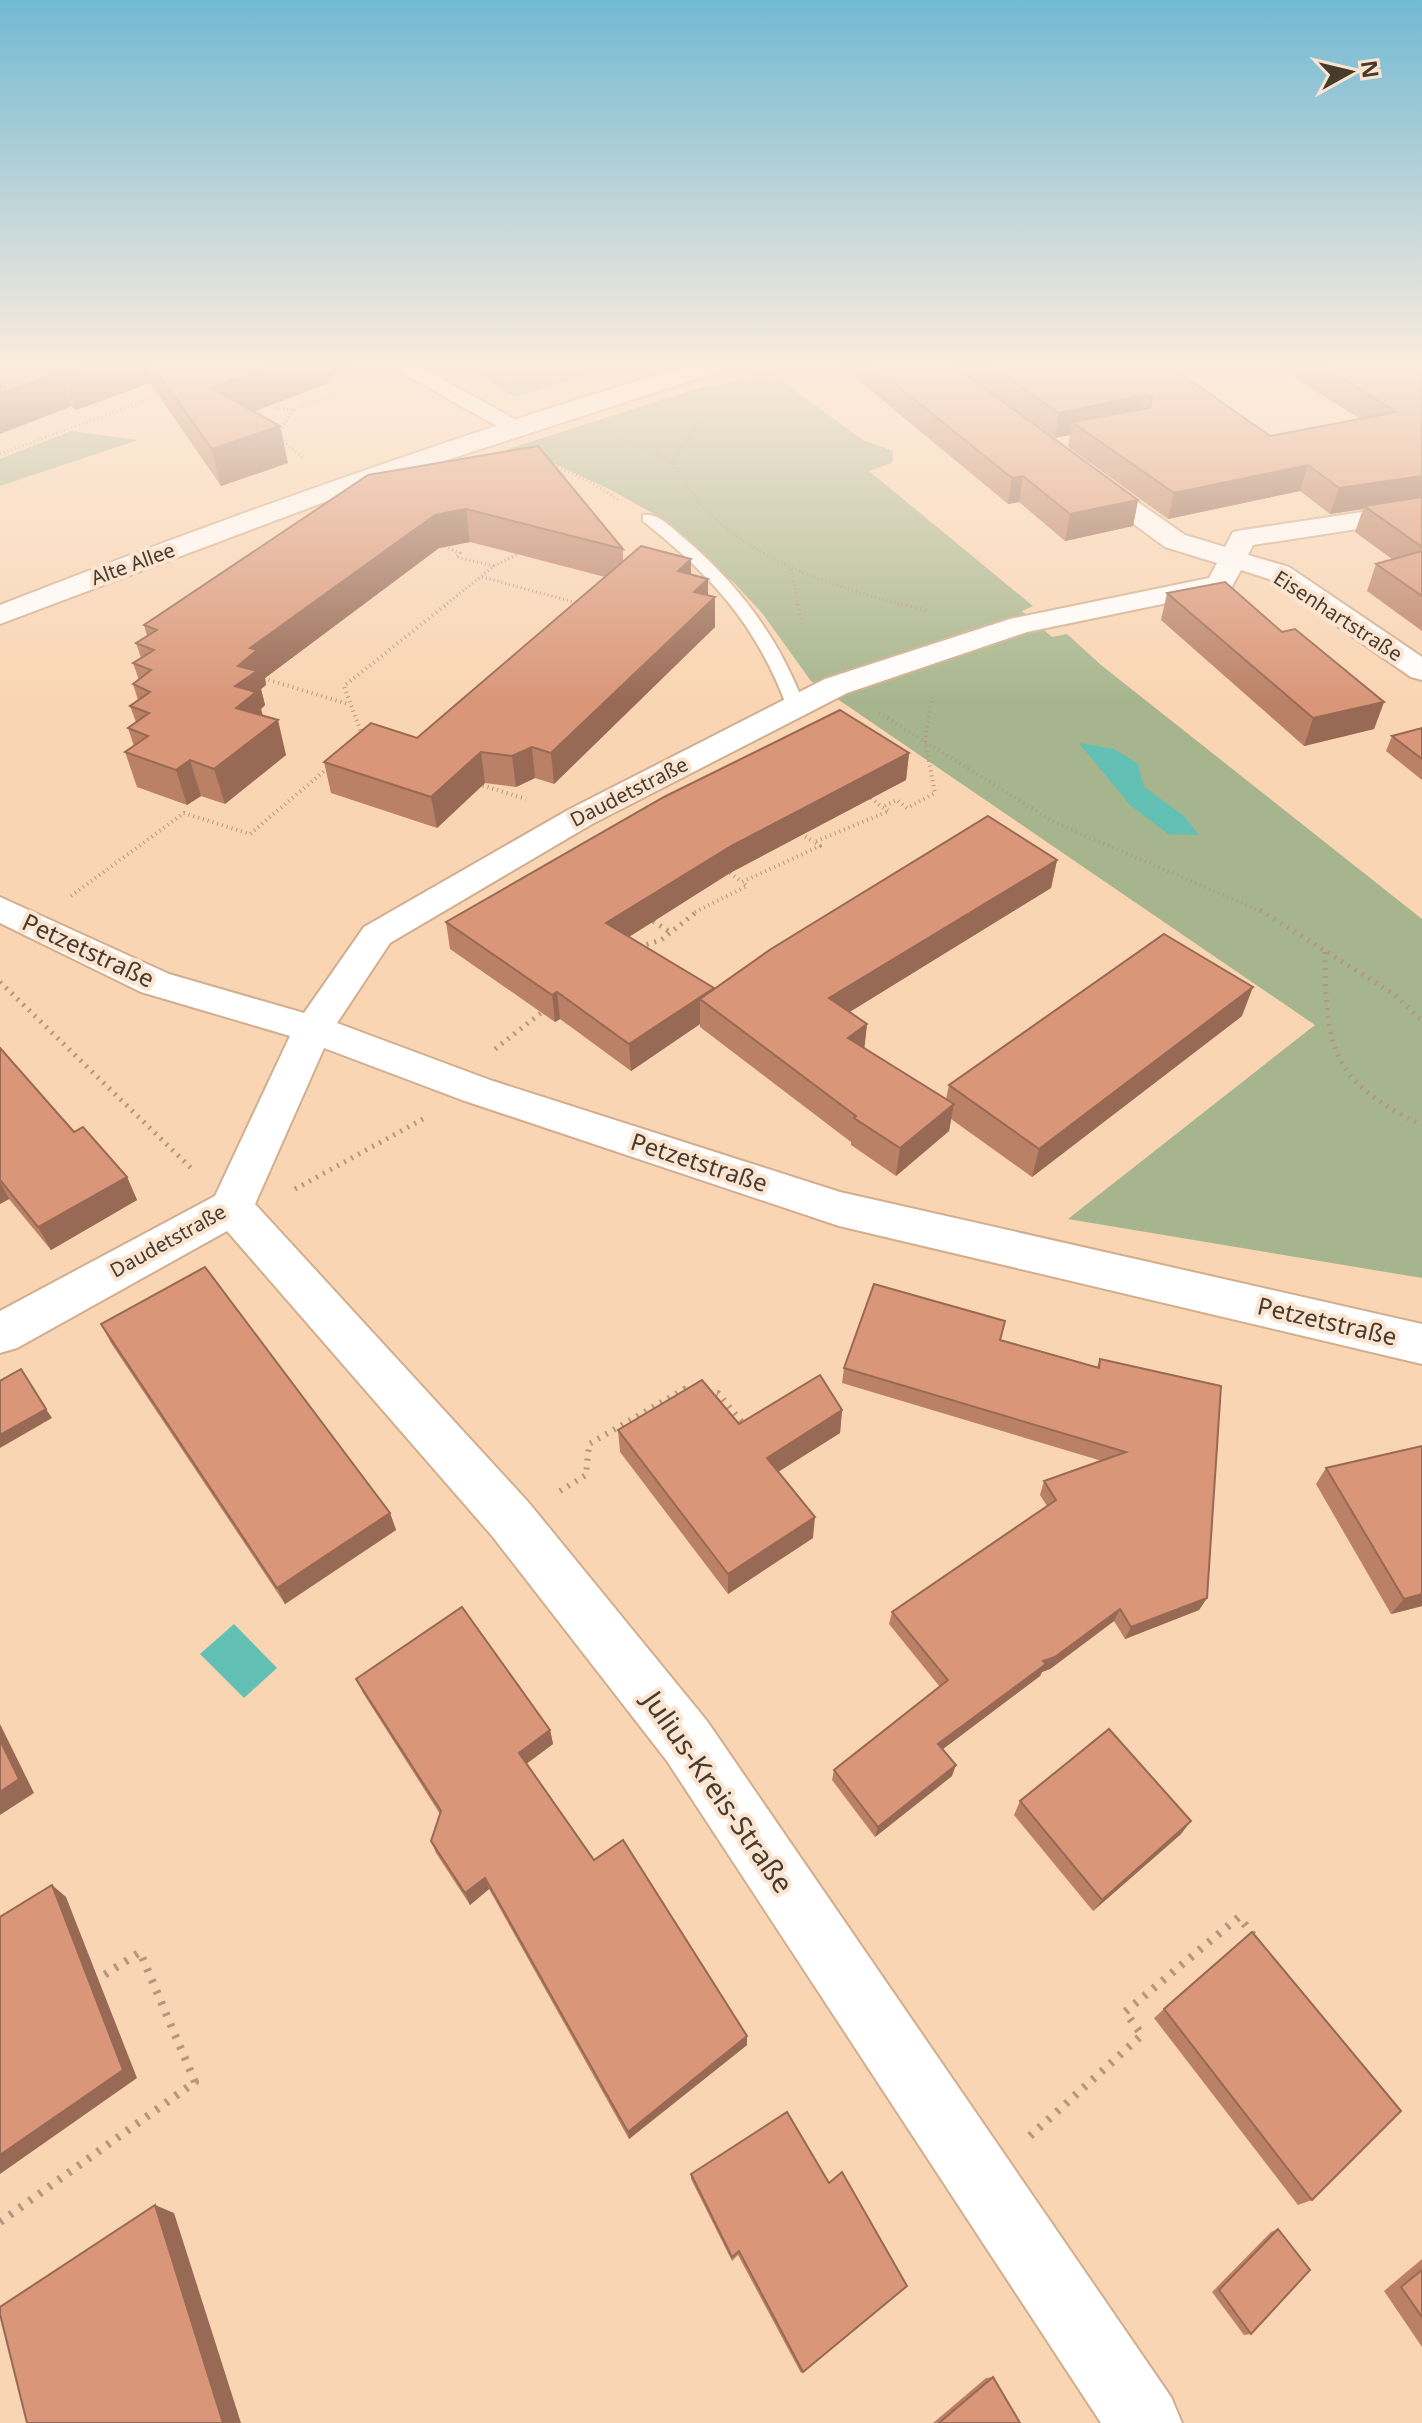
<svg xmlns="http://www.w3.org/2000/svg" width="1422" height="2423" viewBox="0 0 1422 2423" font-family="'Noto Sans',sans-serif">
<style>
.green{fill:#a6b58e}
.water{fill:#62c0b4}
.lines{fill:none;stroke-linecap:round;stroke-linejoin:round}
.lane-casing{stroke:#d1ae8e;stroke-width:4}
.street-casing{stroke:#d1ae8e;stroke-width:4}
.secondary-casing{stroke:#d1ae8e;stroke-width:4}
.path-far4{stroke:#b4987e;stroke-width:3;stroke-dasharray:1 3;stroke-linecap:butt}
.path-far3{stroke:#b4987e;stroke-width:4;stroke-dasharray:1 4;stroke-linecap:butt}
.path-far2{stroke:#b4987e;stroke-width:5;stroke-dasharray:2 6;stroke-linecap:butt}
.path-far1{stroke:#b4987e;stroke-width:6;stroke-dasharray:2 7;stroke-linecap:butt}
.path{stroke:#b4987e;stroke-width:8;stroke-dasharray:3 9;stroke-linecap:butt}
.lane{fill:#fff;fill-rule:evenodd}
.street{fill:#fff;fill-rule:evenodd}
.secondary{fill:#fff;fill-rule:evenodd}
.wall{fill:#bb8167}
.shaded-wall{fill:#986954}
.building{fill:#d99678;stroke:#986954;stroke-width:2}
.labels{text-anchor:middle;stroke-width:8;stroke-linejoin:round;paint-order:stroke}
.far-street-label{font-size:20px;fill:#483a2c;stroke:#fbe5d1}
.street-label{font-size:24px;fill:#483a2c;stroke:#fbe5d1}
.near-street-label{font-size:28px;fill:#483a2c;stroke:#fbe5d1}
</style>
<rect width="100%" height="100%" fill="#f9d5b3"/>
<g class="green">
<path d="M 457,363 L 629,363 L 515,397 Z"/>
<path d="M 766,370 L 863,440 L 893,451 L 892,463 L 869,471 L 1033,606 L 1022,611 L 1052,637 L 1067,634 L 1101,665 L 1422,919 L 1422,1278 L 1068,1219 L 1315,1025 L 811,681 L 762,613 L 734,583 L 652,513 L 611,490 L 553,463 L 427,475 L 705,386 L 715,387 Z"/>
<path d="M 71,431 L 138,440 L 0,486 L 0,459 Z"/>
</g>
<g class="water">
<path d="M 1079,743 L 1114,749 L 1138,764 L 1144,787 L 1184,816 L 1199,835 L 1168,834 L 1130,805 Z"/>
<path d="M 234,1624 L 277,1668 L 244,1698 L 200,1654 Z"/>
</g>
<g class="lines">
<g class="lane-casing">
<path id="lane" d="M 643,515 C 658,512 673,529 684,538 C 740,586 779,638 805,707 L 803,711 L 789,711 L 787,707 C 756,624 712,576 643,521 Z"/>
</g>
<g class="street-casing">
<g id="street">
<path d="M 384,363 L 413,363 L 527,426 L 515,433 L 506,431 Z"/>
<path d="M 1087,470 L 1096,473 L 1185,535 L 1225,547 L 1233,532 L 1243,530 L 1422,503 L 1422,519 L 1253,545 L 1248,555 L 1289,567 L 1422,657 L 1422,680 L 1411,677 L 1269,579 L 1241,570 L 1230,590 L 1027,632 L 847,693 L 592,824 L 390,943 L 337,1023 L 490,1080 L 840,1192 L 1422,1324 L 1422,1364 L 839,1226 L 462,1100 L 324,1048 L 255,1204 L 529,1503 L 707,1721 L 1171,2397 L 1182,2423 L 1101,2423 L 667,1761 L 493,1537 L 227,1231 L 17,1348 L 0,1353 L 0,1311 L 215,1196 L 290,1036 L 141,992 L 0,923 L 0,897 L 169,974 L 304,1013 L 364,927 L 568,810 L 825,679 L 1010,619 L 1209,578 L 1217,563 L 1165,547 L 1078,483 L 1074,478 Z"/>
</g>
</g>
<g class="secondary-casing">
<path id="secondary" d="M 696,363 L 733,363 L 730,368 L 367,486 L 0,624 L 0,605 C 229,516 461,433 696,363 Z"/>
</g>
<g class="path-far4">
<path d="M 762,367 L 773,363"/>
<path d="M 521,388 L 517,377 L 535,363"/>
<path d="M 275,408 L 293,410 L 365,382"/>
<path d="M 293,410 L 279,433 L 286,444 L 304,458"/>
<path d="M 706,410 L 673,462 C 716,550 820,584 909,606"/>
<path d="M 616,437 L 673,462"/>
<path d="M 0,454 L 164,394"/>
<path d="M 550,464 L 587,480 L 619,500"/>
<path d="M 441,545 L 460,553 L 456,557 L 494,566"/>
<path d="M 791,569 L 798,606"/>
<path d="M 482,577 L 581,604"/>
<path d="M 444,606 L 494,566 L 522,552"/>
</g>
<g class="path-far3">
<path d="M 798,604 L 802,624"/>
<path d="M 901,604 L 930,611"/>
<path d="M 259,677 L 348,704"/>
<path d="M 879,713 L 1054,822 L 1263,912"/>
<path d="M 362,735 L 344,686 L 447,604"/>
<path d="M 478,784 L 526,799"/>
<path d="M 871,798 L 882,807"/>
<path d="M 801,834 L 814,842"/>
<path d="M 730,873 L 742,882"/>
<path d="M 71,896 L 184,813 L 250,834 L 329,767"/>
<path d="M 695,912 L 747,886 L 742,882 L 820,846 L 814,842 L 889,811 L 882,807 L 897,800 L 907,808 L 935,793 L 925,741 L 932,697"/>
</g>
<g class="path-far2">
<path d="M 1260,910 L 1395,995 L 1422,1021"/>
<path d="M 653,921 L 670,932"/>
<path d="M 639,947 L 661,940 L 699,910"/>
<path d="M 1325,952 C 1326,1046 1329,1081 1422,1125"/>
<path d="M 0,982 L 194,1171"/>
<path d="M 495,1049 L 541,1013"/>
<path d="M 295,1189 L 423,1119"/>
</g>
<g class="path-far1">
<path d="M 708,1392 L 718,1393 L 746,1427"/>
<path d="M 560,1491 L 586,1475 L 589,1444 L 684,1389 L 690,1390"/>
</g>
<g class="path">
<path d="M 1030,2136 L 1142,2035 L 1125,2012 L 1239,1917 L 1253,1935"/>
<path d="M 0,2222 L 195,2082 L 140,1952 L 98,1979"/>
</g>
<use href="#lane" class="lane"/>
<use href="#street" class="street"/>
<use href="#secondary" class="secondary"/>
</g>
<g class="wall">
<path d="M 0,363 L 366,363 L 328,377 L 329,383 L 253,412 L 288,463 L 221,486 L 150,383 L 76,410 Z"/>
<path d="M 833,363 L 950,363 L 1138,500 L 1133,526 L 1065,541 L 1019,502 L 1008,504 L 857,379 Z"/>
<path d="M 951,363 L 1166,363 L 1270,436 L 1360,419 L 1271,363 L 1422,363 L 1422,631 L 1367,591 L 1376,564 L 1392,559 L 1355,532 L 1363,509 L 1330,514 L 1300,491 L 1168,519 L 1068,447 L 1070,435 L 1055,438 Z"/>
<path d="M 368,475 L 623,549 L 623,562 L 691,575 L 708,596 L 715,597 L 715,627 L 554,784 L 535,778 L 516,787 L 485,783 L 437,828 L 331,793 L 324,762 L 417,738 L 605,577 L 470,542 L 439,548 L 265,678 L 266,685 L 261,689 L 265,705 L 261,709 L 263,716 L 286,755 L 225,804 L 201,796 L 187,805 L 137,787 L 125,752 L 134,746 L 128,728 L 136,722 L 130,706 L 138,700 L 133,684 L 139,680 L 133,663 L 141,658 L 136,643 L 147,636 L 144,625 Z"/>
<path d="M 1167,593 L 1282,632 L 1384,702 L 1374,729 L 1304,746 L 1161,620 Z"/>
<path d="M 1422,728 L 1422,780 L 1386,751 L 1392,736 Z"/>
<path d="M 909,753 L 906,780 L 730,873 L 629,937 L 714,989 L 1057,860 L 1051,888 L 849,1012 L 867,1024 L 864,1048 L 946,1099 L 949,1085 L 1242,1016 L 1032,1177 L 951,1119 L 949,1131 L 896,1176 L 851,1145 L 851,1142 L 700,1027 L 700,1024 L 631,1071 L 560,1019 L 555,1022 L 450,949 L 446,922 Z"/>
<path d="M 0,1048 L 74,1132 L 127,1177 L 137,1200 L 51,1250 L 9,1199 L 0,1204 Z"/>
<path d="M 101,1324 L 390,1513 L 396,1530 L 285,1604 L 111,1343 Z"/>
<path d="M 1000,1340 L 1097,1367 L 1100,1359 L 1207,1598 L 1199,1610 L 1125,1639 L 1114,1621 L 1050,1669 L 1042,1672 L 1040,1676 L 943,1749 L 952,1776 L 875,1837 L 832,1780 L 834,1770 L 940,1687 L 889,1624 L 892,1612 L 1047,1506 L 1040,1495 L 1044,1481 L 1102,1461 L 842,1383 L 844,1368 Z"/>
<path d="M 842,1410 L 840,1433 L 778,1472 L 813,1538 L 728,1594 L 620,1452 L 618,1430 L 739,1424 Z"/>
<path d="M 1326,1468 L 1422,1606 L 1391,1614 L 1316,1484 Z"/>
<path d="M 356,1679 L 550,1730 L 553,1744 L 526,1764 L 594,1860 L 747,2045 L 629,2139 L 489,1889 L 470,1905 L 436,1853 L 431,1841 L 440,1814 L 363,1693 Z"/>
<path d="M 1020,1801 L 1181,1834 L 1093,1911 L 1014,1815 Z"/>
<path d="M 1164,2009 L 1312,2200 L 1298,2205 L 1154,2018 Z"/>
<path d="M 691,2174 L 829,2183 L 907,2286 L 801,2373 L 738,2255 L 732,2261 L 691,2179 Z"/>
<path d="M 1278,2229 L 1251,2334 L 1244,2335 L 1212,2292 L 1271,2232 Z"/>
<path d="M 1422,2259 L 1422,2347 L 1384,2291 Z"/>
<path d="M 993,2377 L 1020,2423 L 933,2423 L 986,2378 Z"/>
</g>
<g class="shaded-wall">
<path d="M 97,363 L 145,363 L 150,383 L 76,410 L 65,374 Z"/>
<path d="M 280,363 L 366,363 L 328,377 L 329,383 L 220,424 L 211,388 Z"/>
<path d="M 59,372 L 70,407 L 0,434 L 0,394 Z"/>
<path d="M 1144,395 L 1138,420 L 1072,422 L 1070,435 L 1055,438 L 1059,413 Z"/>
<path d="M 280,426 L 288,463 L 221,486 L 212,449 Z"/>
<path d="M 1308,465 L 1300,491 L 1168,519 L 1174,493 Z"/>
<path d="M 1023,476 L 1019,502 L 1008,504 L 1012,478 Z"/>
<path d="M 1422,476 L 1422,501 L 1364,506 L 1363,509 L 1330,514 L 1339,488 Z"/>
<path d="M 1138,500 L 1133,526 L 1065,541 L 1070,514 Z"/>
<path d="M 466,509 L 470,542 L 439,548 L 265,678 L 266,685 L 261,689 L 265,705 L 261,709 L 265,726 L 236,708 L 235,686 L 238,666 L 250,648 L 435,515 Z"/>
<path d="M 691,559 L 691,589 L 678,571 Z"/>
<path d="M 708,579 L 708,604 L 715,597 L 715,627 L 554,784 L 551,753 L 694,592 Z"/>
<path d="M 1384,702 L 1374,729 L 1304,746 L 1313,718 Z"/>
<path d="M 278,720 L 286,755 L 225,804 L 214,769 Z"/>
<path d="M 532,747 L 535,778 L 516,787 L 512,756 Z"/>
<path d="M 481,752 L 485,783 L 437,828 L 431,797 Z"/>
<path d="M 909,753 L 906,780 L 730,873 L 608,950 L 606,923 L 731,846 Z"/>
<path d="M 190,760 L 201,796 L 187,805 L 176,770 Z"/>
<path d="M 1057,860 L 1051,888 L 827,1026 L 829,998 Z"/>
<path d="M 1253,987 L 1242,1016 L 1032,1177 L 1039,1149 Z"/>
<path d="M 714,988 L 714,1009 L 700,999 L 700,1024 L 631,1071 L 629,1044 Z"/>
<path d="M 557,992 L 560,1019 L 555,1022 L 552,995 Z"/>
<path d="M 867,1024 L 864,1052 L 848,1038 Z"/>
<path d="M 954,1104 L 949,1131 L 896,1176 L 900,1148 Z"/>
<path d="M 127,1177 L 137,1200 L 51,1250 L 38,1227 Z"/>
<path d="M 0,1182 L 9,1199 L 0,1204 Z"/>
<path d="M 46,1409 L 52,1418 L 0,1448 L 0,1435 Z"/>
<path d="M 842,1410 L 840,1433 L 765,1480 L 767,1458 Z"/>
<path d="M 390,1513 L 396,1530 L 285,1604 L 277,1588 Z"/>
<path d="M 815,1517 L 813,1538 L 728,1594 L 728,1574 Z"/>
<path d="M 1422,1594 L 1422,1606 L 1391,1614 L 1404,1599 Z"/>
<path d="M 1207,1598 L 1199,1610 L 1125,1639 L 1131,1627 Z"/>
<path d="M 1120,1609 L 1114,1621 L 1050,1669 L 1042,1672 L 1040,1676 L 935,1755 L 938,1744 L 1043,1661 Z"/>
<path d="M 0,1724 L 34,1793 L 0,1815 Z"/>
<path d="M 550,1730 L 553,1744 L 522,1767 L 519,1753 Z"/>
<path d="M 956,1765 L 952,1776 L 875,1837 L 878,1827 Z"/>
<path d="M 1191,1821 L 1181,1834 L 1093,1911 L 1102,1900 Z"/>
<path d="M 485,1878 L 489,1889 L 470,1905 L 465,1893 Z"/>
<path d="M 52,1885 L 66,1897 L 137,2078 L 0,2174 L 0,2155 Z"/>
<path d="M 747,2036 L 747,2045 L 629,2139 L 628,2132 Z"/>
<path d="M 155,2205 L 174,2213 L 241,2423 L 223,2423 Z"/>
</g>
<g class="building">
<path d="M 0,363 L 97,363 L 65,374 L 59,372 L 0,394 Z"/>
<path d="M 151,363 L 280,363 L 211,388 L 280,426 L 212,449 Z"/>
<path d="M 869,363 L 950,363 L 1138,500 L 1070,514 L 1023,476 L 1012,478 Z"/>
<path d="M 988,363 L 1166,363 L 1270,436 L 1397,412 L 1318,363 L 1422,363 L 1422,476 L 1339,488 L 1308,465 L 1174,493 L 1072,422 L 1150,408 L 1152,397 L 1144,395 L 1059,413 Z"/>
<path d="M 538,446 L 623,549 L 466,509 L 435,515 L 250,648 L 257,650 L 238,666 L 257,671 L 235,686 L 256,692 L 236,708 L 278,720 L 214,769 L 190,760 L 176,770 L 125,752 L 148,736 L 128,728 L 149,713 L 130,706 L 150,692 L 133,684 L 151,670 L 133,663 L 154,650 L 136,643 L 157,630 L 144,625 L 368,475 Z"/>
<path d="M 1422,497 L 1422,547 L 1364,506 Z"/>
<path d="M 641,546 L 691,559 L 678,571 L 708,579 L 694,592 L 715,597 L 551,753 L 532,747 L 512,756 L 481,752 L 431,797 L 324,762 L 371,723 L 417,738 Z"/>
<path d="M 1422,551 L 1422,596 L 1376,564 Z"/>
<path d="M 1225,582 L 1282,632 L 1295,629 L 1384,702 L 1313,718 L 1167,593 Z"/>
<path d="M 840,710 L 909,753 L 731,846 L 606,923 L 714,988 L 629,1044 L 557,992 L 552,995 L 446,922 L 664,797 Z"/>
<path d="M 1422,728 L 1422,759 L 1392,736 Z"/>
<path d="M 988,816 L 1057,860 L 829,998 L 867,1024 L 848,1038 L 954,1104 L 900,1148 L 854,1118 L 856,1116 L 700,999 L 771,949 Z"/>
<path d="M 1164,934 L 1253,987 L 1039,1149 L 949,1085 Z"/>
<path d="M 0,1048 L 74,1132 L 83,1127 L 127,1177 L 38,1227 L 0,1180 Z"/>
<path d="M 205,1267 L 390,1513 L 277,1588 L 101,1324 Z"/>
<path d="M 874,1284 L 1005,1321 L 1000,1340 L 1099,1368 L 1100,1359 L 1221,1386 L 1207,1598 L 1131,1627 L 1120,1609 L 1055,1657 L 1043,1661 L 1046,1664 L 938,1744 L 956,1765 L 878,1827 L 834,1770 L 948,1680 L 892,1612 L 1056,1500 L 1044,1481 L 1126,1452 L 844,1368 Z"/>
<path d="M 21,1369 L 46,1409 L 0,1435 L 0,1381 Z"/>
<path d="M 820,1375 L 842,1410 L 767,1458 L 815,1517 L 728,1574 L 618,1430 L 702,1380 L 739,1424 Z"/>
<path d="M 1422,1446 L 1422,1594 L 1404,1599 L 1326,1468 Z"/>
<path d="M 462,1607 L 550,1730 L 519,1753 L 594,1860 L 623,1840 L 747,2036 L 628,2132 L 485,1878 L 465,1893 L 431,1841 L 441,1811 L 356,1679 Z"/>
<path d="M 1109,1729 L 1191,1821 L 1102,1900 L 1020,1801 Z"/>
<path d="M 0,1740 L 19,1779 L 0,1792 Z"/>
<path d="M 52,1885 L 123,2070 L 0,2155 L 0,1917 Z"/>
<path d="M 1252,1932 L 1401,2111 L 1312,2200 L 1164,2009 Z"/>
<path d="M 787,2112 L 829,2183 L 842,2172 L 907,2286 L 803,2372 L 739,2251 L 732,2257 L 691,2174 Z"/>
<path d="M 155,2205 L 223,2423 L 27,2423 L 0,2314 L 0,2307 Z"/>
<path d="M 1278,2229 L 1310,2270 L 1251,2334 L 1219,2290 Z"/>
<path d="M 1422,2270 L 1422,2317 L 1401,2287 Z"/>
<path d="M 993,2377 L 1020,2423 L 939,2423 Z"/>
</g>
<linearGradient id="sky" x2="0" y2="1"><stop stop-color="#72b9d3"/><stop offset="0.52" stop-color="#fcecdd"/><stop offset="1" stop-color="#fcecdd" stop-opacity="0"/></linearGradient>
<rect width="1422" height="703" fill="url(#sky)"/>
<g class="labels">
<g class="far-street-label">
<text transform="translate(133 564) rotate(-20)" y="7">Alte Allee</text>
<text transform="translate(1338 616) rotate(33)" y="7">Eisenhartstraße</text>
<text transform="translate(629 792) rotate(-27)" y="7">Daudetstraße</text>
<text transform="translate(168 1241) rotate(-29)" y="7">Daudetstraße</text>
</g>
<g class="street-label">
<text transform="translate(88 951) rotate(25)" y="8">Petzetstraße</text>
<text transform="translate(699 1163) rotate(18)" y="8">Petzetstraße</text>
<text transform="translate(1327 1322) rotate(13)" y="8">Petzetstraße</text>
</g>
<g class="near-street-label">
<text transform="translate(718 1792) rotate(55)" y="10">Julius-Kreis-Straße</text>
</g>
</g>
<g transform="translate(1350 72) rotate(82)" stroke="#fbe5d1" stroke-width="6" paint-order="stroke">
<path d="M0-6L14 30L0 20L-14 30Z" fill="#483a2c"/>
<text y="-12" font-size="22" font-weight="bold" text-anchor="middle" fill="#483a2c">N</text>
</g>
</svg>
